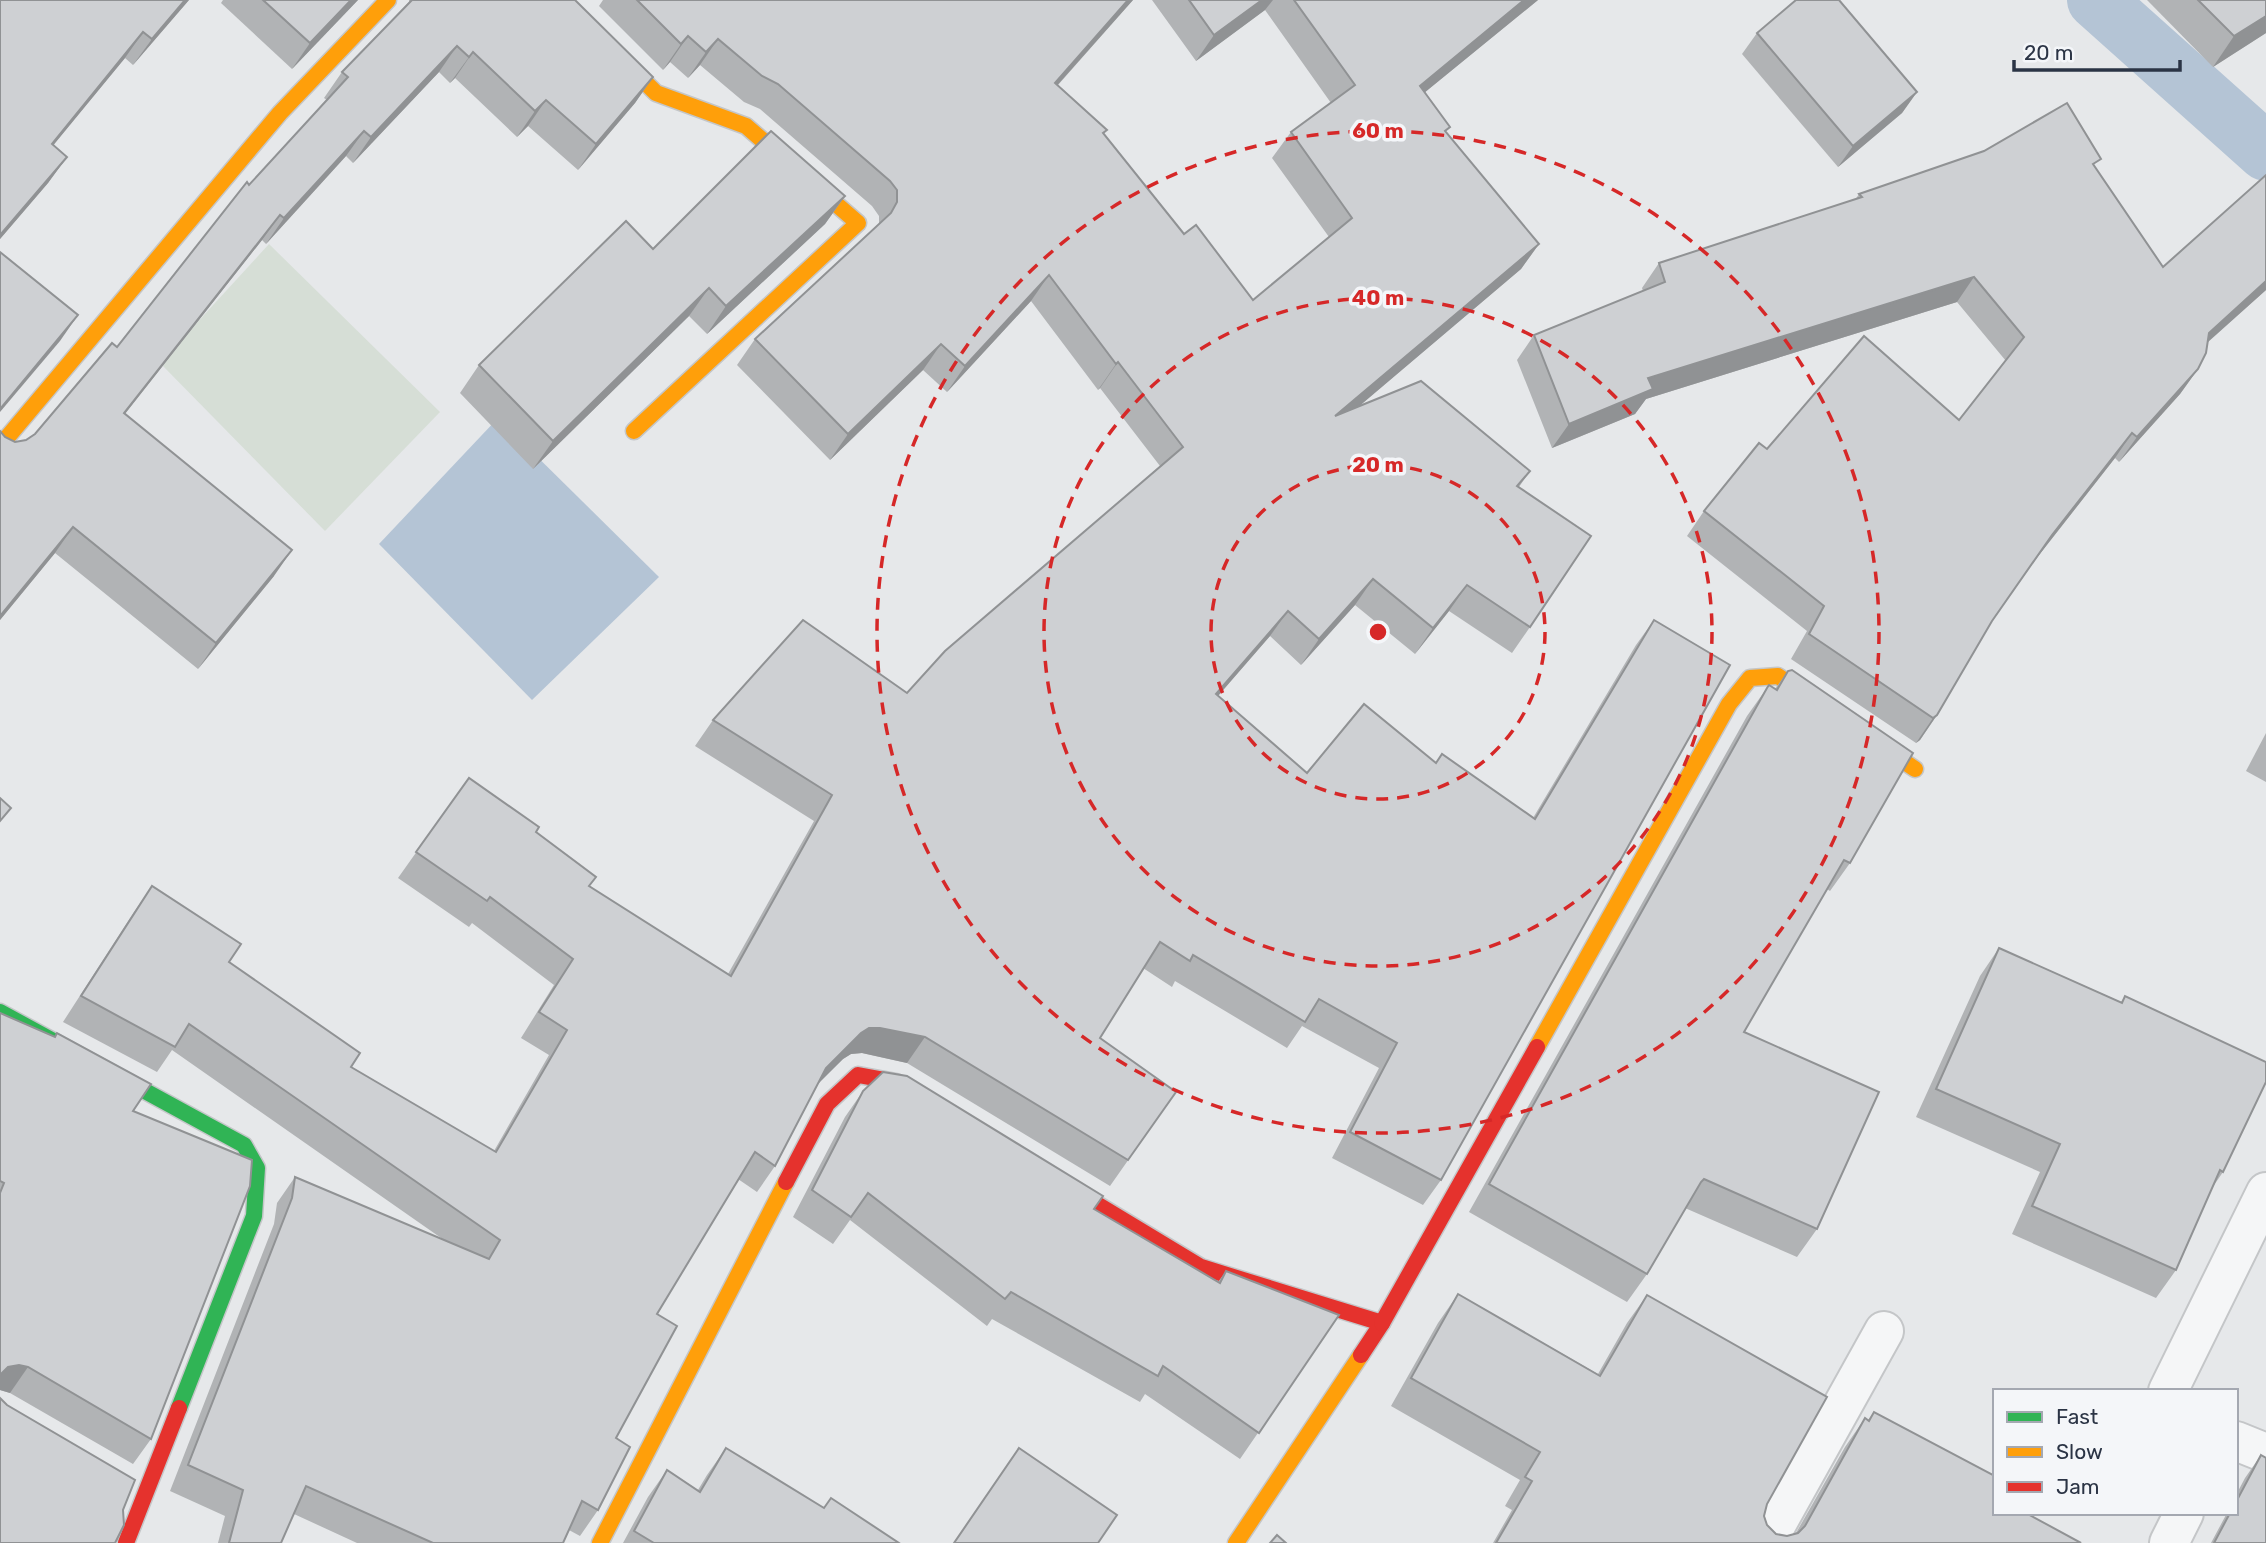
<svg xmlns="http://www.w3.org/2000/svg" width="2266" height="1543" viewBox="0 0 2266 1543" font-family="Rubik,sans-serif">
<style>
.green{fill:#d6ded6}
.water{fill:#b4c4d5}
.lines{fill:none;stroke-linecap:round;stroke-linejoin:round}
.canal{stroke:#b4c4d5;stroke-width:58}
.street-casing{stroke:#c4c6c8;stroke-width:42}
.fast-casing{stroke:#c4c6c8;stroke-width:19}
.slow-casing{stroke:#c4c6c8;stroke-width:19}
.jam-casing{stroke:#c4c6c8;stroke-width:19}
.street{stroke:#f5f6f7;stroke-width:38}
.fast{stroke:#30b455;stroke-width:16}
.slow{stroke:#ff9f0a;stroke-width:16}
.jam{stroke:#e5322d;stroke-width:16}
.wall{fill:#b1b3b5}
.shaded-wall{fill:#909294}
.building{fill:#ced0d3;stroke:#909294;stroke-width:2}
.ring{fill:none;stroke:#d62828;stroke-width:3.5;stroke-dasharray:12 9}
.centre{fill:#d62828;stroke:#f4f6f9;stroke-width:3.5}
.ring-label{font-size:21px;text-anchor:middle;font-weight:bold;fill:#d62828;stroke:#f4f6f9;stroke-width:7;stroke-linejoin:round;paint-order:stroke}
</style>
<rect width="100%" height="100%" fill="#e6e8ea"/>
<path class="green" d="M 269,244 L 440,412 L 325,531 L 160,363 Z"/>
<path class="water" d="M 498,418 L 659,577 L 532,700 L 379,544 Z"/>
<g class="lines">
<path class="canal" d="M 2096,0 L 2266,152"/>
<g class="street-casing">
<g id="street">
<path d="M 2168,1391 L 2266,1192"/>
<path d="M 2236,1441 L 2266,1453"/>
<path d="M 1766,1543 L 1884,1331"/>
<path d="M 2169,1543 L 2184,1513"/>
</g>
</g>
<g class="fast-casing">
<path id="fast" d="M 0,1012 L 244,1145 L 257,1168 L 254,1216 L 179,1408"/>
</g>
<g class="slow-casing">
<g id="slow">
<path d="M 562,0 L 656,93 L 746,126 L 858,223 L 634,431"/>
<path d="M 0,446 L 280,113 L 388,0"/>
<path d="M 1537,1047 L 1729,704 L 1750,678 L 1778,676 L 1915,769"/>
<path d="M 600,1543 L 786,1182"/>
<path d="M 1236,1543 L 1361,1355"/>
</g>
</g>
<g class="jam-casing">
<g id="jam">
<path d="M 1052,1177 L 1201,1267 L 1382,1323 L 1361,1355"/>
<path d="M 786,1182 L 827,1104 L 858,1075 L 896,1082 L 923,1098"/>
<path d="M 1382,1323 L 1537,1047"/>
<path d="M 126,1543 L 179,1408"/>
</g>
</g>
<use href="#street" class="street"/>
<use href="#fast" class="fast"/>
<use href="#slow" class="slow"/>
<use href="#jam" class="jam"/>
</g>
<g class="wall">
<path d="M 0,0 L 189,0 L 133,65 L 125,58 L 53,145 L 67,157 L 48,183 L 0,239 Z"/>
<path d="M 223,0 L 358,0 L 292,69 L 221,3 Z"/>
<path d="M 409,0 L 575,0 L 653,77 L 635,103 L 578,170 L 528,126 L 517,137 L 455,78 L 450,83 L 439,72 L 353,163 L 346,156 L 266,244 L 262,240 L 125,414 L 274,576 L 198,669 L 55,553 L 0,620 L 0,431 L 5,437 L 15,442 L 26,440 L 35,434 L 117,347 L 249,185 L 327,100 L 324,98 L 342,72 L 409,2 Z"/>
<path d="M 603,0 L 1133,0 L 1058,85 L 1107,130 L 1104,134 L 1184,234 L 1253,300 L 1329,237 L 1272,158 L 1291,132 L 1331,103 L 1265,10 L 1196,61 L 1152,0 L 1538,0 L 1425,92 L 1446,133 L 1539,244 L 1521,269 L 1359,406 L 1530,471 L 1519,487 L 1530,627 L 1512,653 L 1449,611 L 1415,654 L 1355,605 L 1301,665 L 1270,636 L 1218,696 L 1307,773 L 1436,763 L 1533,818 L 1636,645 L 1654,620 L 1441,1180 L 1423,1205 L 1332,1158 L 1379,1068 L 1302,1026 L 1287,1048 L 1175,981 L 1172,987 L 1143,968 L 1100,1038 L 1176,1092 L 1110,1186 L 907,1063 L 862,1053 L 851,1054 L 843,1059 L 817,1084 L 775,1166 L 757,1192 L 738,1179 L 657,1314 L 616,1438 L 598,1510 L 580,1536 L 569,1530 L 563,1543 L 357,1543 L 294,1514 L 281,1543 L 218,1543 L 225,1516 L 170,1491 L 274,1224 L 277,1203 L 295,1177 L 444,1240 L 172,1050 L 157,1072 L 63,1022 L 134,912 L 152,886 L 229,962 L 351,1067 L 494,1151 L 549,1055 L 521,1038 L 554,985 L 472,923 L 469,927 L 398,878 L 469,778 L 536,832 L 589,886 L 728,974 L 814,821 L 695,746 L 713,720 L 907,693 L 1160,466 L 1100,388 L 1098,390 L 1031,301 L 947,392 L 923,370 L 830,460 L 737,365 L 755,339 L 879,224 L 879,216 L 872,206 L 760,109 L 744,102 L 700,65 L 688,78 L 670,62 L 663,70 L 599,6 Z"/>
<path d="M 2147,0 L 2266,0 L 2266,33 L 2213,67 Z"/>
<path d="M 1757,33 L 1917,92 L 1902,113 L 1838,167 L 1742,54 Z"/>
<path d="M 2095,167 L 2163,267 L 2266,175 L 2266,290 L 2207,343 L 2198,369 L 2180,394 L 2119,462 L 2115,458 L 2036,559 L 1992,621 L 1937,715 L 1920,740 L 1916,743 L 1791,659 L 1807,631 L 1687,536 L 1704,511 L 1767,449 L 1959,420 L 2006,361 L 1957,302 L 1646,399 L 1635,414 L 1552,448 L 1517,360 L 1534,335 L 1643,291 L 1642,288 L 1659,263 L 1855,200 L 1859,194 Z"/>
<path d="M 845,196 L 825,224 L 707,334 L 689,316 L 533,469 L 460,393 L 479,365 L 653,249 Z"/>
<path d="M 1788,671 L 1850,863 L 1830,891 L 1827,889 L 1744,1032 L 1817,1229 L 1797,1257 L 1685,1208 L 1647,1274 L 1627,1302 L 1469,1212 L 1747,716 L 1769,685 L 1775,689 Z"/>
<path d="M 2266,733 L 2266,782 L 2246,771 Z"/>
<path d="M 1999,948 L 2121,1002 L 2125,996 L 2223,1172 L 2212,1188 L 2176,1270 L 2156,1298 L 2012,1234 L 2040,1172 L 1916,1117 L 1980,976 Z"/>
<path d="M 0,1013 L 133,1111 L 151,1439 L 133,1464 L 10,1393 L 0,1390 Z"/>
<path d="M 863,1091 L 1094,1209 L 1218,1282 L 1226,1271 L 1339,1315 L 1240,1459 L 1145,1394 L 1140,1402 L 992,1319 L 987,1326 L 850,1220 L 833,1244 L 793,1217 L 845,1117 Z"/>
<path d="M 1458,1294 L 1598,1374 L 1627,1323 L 1647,1295 L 1767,1504 L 1764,1516 L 1767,1525 L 1776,1534 L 1787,1536 L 1796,1533 L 1845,1447 L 1865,1418 L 1868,1420 L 1874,1412 L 1995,1513 L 2081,1543 L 1493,1543 L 1512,1510 L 1505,1506 L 1520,1480 L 1391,1406 L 1438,1323 Z"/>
<path d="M 726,1448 L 824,1508 L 899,1543 L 623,1543 L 648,1497 L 667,1470 L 698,1490 L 707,1475 Z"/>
<path d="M 2261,1455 L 2266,1543 L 2211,1543 L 2227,1513 L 2236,1513 L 2236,1495 L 2245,1478 Z"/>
</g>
<g class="shaded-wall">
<path d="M 185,0 L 189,0 L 133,65 L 152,39 Z"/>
<path d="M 351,0 L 358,0 L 292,69 L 310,43 Z"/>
<path d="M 1128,0 L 1133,0 L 1037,108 L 1055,83 Z"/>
<path d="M 1262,0 L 1273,0 L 1265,10 L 1196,61 L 1214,35 Z"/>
<path d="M 1524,0 L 1538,0 L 1402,111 L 1420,86 Z"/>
<path d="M 2266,16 L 2266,33 L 2213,67 L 2234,36 Z"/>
<path d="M 143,32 L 125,58 L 33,170 L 52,144 Z"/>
<path d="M 688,36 L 670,62 L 663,70 L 681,44 Z"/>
<path d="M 718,39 L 700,65 L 688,78 L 706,52 Z"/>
<path d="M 457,46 L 439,72 L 353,163 L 371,137 Z"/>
<path d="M 473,52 L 455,78 L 450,83 L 469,57 Z"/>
<path d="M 653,77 L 635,103 L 578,170 L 596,144 Z"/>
<path d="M 1917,92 L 1902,113 L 1838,167 L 1853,146 Z"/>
<path d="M 546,100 L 528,126 L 517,137 L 535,111 Z"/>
<path d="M 364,131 L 346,156 L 266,244 L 284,218 Z"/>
<path d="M 67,157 L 48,183 L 0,239 L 0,235 Z"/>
<path d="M 845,196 L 825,224 L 707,334 L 726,306 Z"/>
<path d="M 280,215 L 262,240 L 105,439 L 124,413 Z"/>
<path d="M 1539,244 L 1521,269 L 1317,442 L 1335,416 Z"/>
<path d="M 1049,275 L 1031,301 L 947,392 L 965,366 Z"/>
<path d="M 1974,277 L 1957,302 L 1646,399 L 1635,414 L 1552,448 L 1569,424 L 1648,378 Z"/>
<path d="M 2266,281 L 2266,290 L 2191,357 L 2209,333 Z"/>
<path d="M 709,288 L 689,316 L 533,469 L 553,441 Z"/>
<path d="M 78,315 L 60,341 L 0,412 L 0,408 Z"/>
<path d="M 941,344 L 923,370 L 830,460 L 848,434 Z"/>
<path d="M 1118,362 L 1100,388 L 1098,390 L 1116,364 Z"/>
<path d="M 2198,369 L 2180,394 L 2119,462 L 2137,437 Z"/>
<path d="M 2132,433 L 2115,458 L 2035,560 L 2052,535 Z"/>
<path d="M 73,527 L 55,553 L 0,620 L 0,616 Z"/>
<path d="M 292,550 L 274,576 L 198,669 L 216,643 Z"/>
<path d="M 1373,579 L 1355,605 L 1301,665 L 1319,639 Z"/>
<path d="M 1467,585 L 1449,611 L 1415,654 L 1433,628 Z"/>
<path d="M 1288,611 L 1270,636 L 1197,720 L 1216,694 Z"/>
<path d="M 1937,715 L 1920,740 L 1916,743 L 1933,718 Z"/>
<path d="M 869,1028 L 880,1028 L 925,1037 L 907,1063 L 862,1053 L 851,1054 L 843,1059 L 808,1094 L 826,1068 L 861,1033 Z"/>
<path d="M 19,1365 L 28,1367 L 10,1393 L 0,1390 L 0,1375 L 8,1367 Z"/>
</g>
<g class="building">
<path d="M 0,0 L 185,0 L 152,39 L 143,32 L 52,144 L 67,157 L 0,235 Z"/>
<path d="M 263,0 L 351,0 L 310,43 Z"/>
<path d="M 412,0 L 575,0 L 653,77 L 596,144 L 546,100 L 535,111 L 473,52 L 469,57 L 457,46 L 371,137 L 364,131 L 284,218 L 280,215 L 124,413 L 292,550 L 216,643 L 73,527 L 0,616 L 0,431 L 5,437 L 15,442 L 26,440 L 35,434 L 112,343 L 117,347 L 247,182 L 249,185 L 348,77 L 342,72 Z"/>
<path d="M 637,0 L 1128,0 L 1055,83 L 1107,130 L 1103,133 L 1184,234 L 1196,225 L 1253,300 L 1352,218 L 1291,132 L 1355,85 L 1294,0 L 1524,0 L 1420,86 L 1450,127 L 1445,131 L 1539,244 L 1335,416 L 1421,381 L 1530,471 L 1517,486 L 1591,536 L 1530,627 L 1467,585 L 1433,628 L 1373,579 L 1319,639 L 1288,611 L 1216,694 L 1307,773 L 1364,704 L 1436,763 L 1442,754 L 1535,819 L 1654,620 L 1730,665 L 1441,1180 L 1350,1132 L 1397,1043 L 1319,999 L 1305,1022 L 1193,955 L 1190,961 L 1160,942 L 1100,1038 L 1176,1092 L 1128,1160 L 925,1037 L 880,1028 L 869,1028 L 861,1033 L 826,1068 L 775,1166 L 755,1152 L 657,1314 L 677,1326 L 616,1438 L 630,1447 L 598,1510 L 582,1501 L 563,1543 L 433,1543 L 306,1486 L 281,1543 L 229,1543 L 243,1490 L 188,1465 L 292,1198 L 295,1177 L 489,1259 L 500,1240 L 189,1024 L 175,1047 L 81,996 L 152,886 L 241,944 L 229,962 L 360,1053 L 351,1067 L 496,1152 L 567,1030 L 539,1012 L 573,959 L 490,897 L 487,901 L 416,852 L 469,778 L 539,827 L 536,832 L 596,877 L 589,886 L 731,976 L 832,795 L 713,720 L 803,620 L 907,693 L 945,651 L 1183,447 L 1118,362 L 1116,364 L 1049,275 L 965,366 L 941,344 L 848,434 L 755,339 L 891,213 L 897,202 L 897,190 L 890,181 L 778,84 L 762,76 L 718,39 L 706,52 L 688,36 L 681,44 Z"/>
<path d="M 1189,0 L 1262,0 L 1214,35 Z"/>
<path d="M 1796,0 L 1839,0 L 1917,92 L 1853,146 L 1757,33 Z"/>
<path d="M 2198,0 L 2266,0 L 2266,16 L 2234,36 Z"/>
<path d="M 2067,103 L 2101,159 L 2093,164 L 2163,267 L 2266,175 L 2266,281 L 2209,333 L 2206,353 L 2198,369 L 2137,437 L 2132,433 L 2052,535 L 1992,621 L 1937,715 L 1933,718 L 1809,634 L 1824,606 L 1704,511 L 1759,443 L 1767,449 L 1864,336 L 1959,420 L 2024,337 L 1974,277 L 1648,378 L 1653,389 L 1569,424 L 1534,335 L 1665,282 L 1659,263 L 1862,197 L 1859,194 L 1984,151 Z"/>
<path d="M 771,131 L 845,196 L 726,306 L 709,288 L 553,441 L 479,365 L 626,221 L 653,249 Z"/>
<path d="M 0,252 L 78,315 L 0,409 Z"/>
<path d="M 1792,670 L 1913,753 L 1850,863 L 1844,860 L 1744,1032 L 1879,1092 L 1817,1229 L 1704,1179 L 1701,1182 L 1647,1274 L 1489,1184 L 1767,688 L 1769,685 L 1777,690 L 1788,671 Z"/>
<path d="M 0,798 L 11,808 L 0,821 Z"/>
<path d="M 1999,948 L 2122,1003 L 2125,996 L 2266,1062 L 2266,1082 L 2223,1172 L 2220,1170 L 2176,1270 L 2032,1206 L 2060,1144 L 1936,1089 Z"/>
<path d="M 0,1013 L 55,1037 L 57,1033 L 151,1084 L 133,1111 L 252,1160 L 250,1186 L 151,1439 L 28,1367 L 19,1365 L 8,1367 L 0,1375 L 0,1193 L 4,1183 L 0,1181 Z"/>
<path d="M 883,1072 L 907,1076 L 1103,1196 L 1094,1209 L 1220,1283 L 1226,1271 L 1339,1315 L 1259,1433 L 1163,1366 L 1158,1376 L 1011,1292 L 1005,1299 L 868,1193 L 851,1217 L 812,1190 L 863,1091 Z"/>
<path d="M 1458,1294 L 1600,1376 L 1647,1295 L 1827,1397 L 1767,1504 L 1764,1516 L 1767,1525 L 1776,1534 L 1787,1536 L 1798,1533 L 1805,1526 L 1865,1418 L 1869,1421 L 1874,1412 L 1995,1476 L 1995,1513 L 2026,1513 L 2081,1543 L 1496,1543 L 1532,1481 L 1525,1477 L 1540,1452 L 1411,1378 Z"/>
<path d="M 0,1398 L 7,1405 L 135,1480 L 123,1510 L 124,1525 L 115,1543 L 0,1543 Z"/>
<path d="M 726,1448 L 824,1508 L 831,1498 L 899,1543 L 654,1543 L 634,1531 L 667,1470 L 700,1492 Z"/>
<path d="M 1019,1448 L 1117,1515 L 1098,1543 L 954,1543 Z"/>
<path d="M 2261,1455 L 2266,1458 L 2266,1543 L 2214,1543 L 2230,1513 L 2236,1513 L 2236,1502 Z"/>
<path d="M 1277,1535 L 1286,1543 L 1270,1543 Z"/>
</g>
<g class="ring">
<circle cx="1378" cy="632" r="167"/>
<circle cx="1378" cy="632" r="334"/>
<circle cx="1378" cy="632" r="501"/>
</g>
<circle cx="1378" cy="632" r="10" class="centre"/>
<g class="ring-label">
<text x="1378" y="138">60 m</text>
<text x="1378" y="305">40 m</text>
<text x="1378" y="472">20 m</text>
</g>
<rect x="1993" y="1389" width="245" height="126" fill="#f4f6f9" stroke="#a4a8b1" stroke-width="2"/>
<rect x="2007" y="1412" width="35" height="10" fill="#30b455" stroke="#a4a8b1" stroke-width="2"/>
<text x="2056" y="1424" font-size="21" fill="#2b3445">Fast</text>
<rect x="2007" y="1447" width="35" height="10" fill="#ff9f0a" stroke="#a4a8b1" stroke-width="2"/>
<text x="2056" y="1459" font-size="21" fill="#2b3445">Slow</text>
<rect x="2007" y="1482" width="35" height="10" fill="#e5322d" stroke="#a4a8b1" stroke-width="2"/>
<text x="2056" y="1494" font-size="21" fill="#2b3445">Jam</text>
<path d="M2014 60v10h166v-10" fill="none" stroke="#2b3445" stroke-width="3.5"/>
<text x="2024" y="60" font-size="21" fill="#2b3445" stroke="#f4f6f9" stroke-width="5" paint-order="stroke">20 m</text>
</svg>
